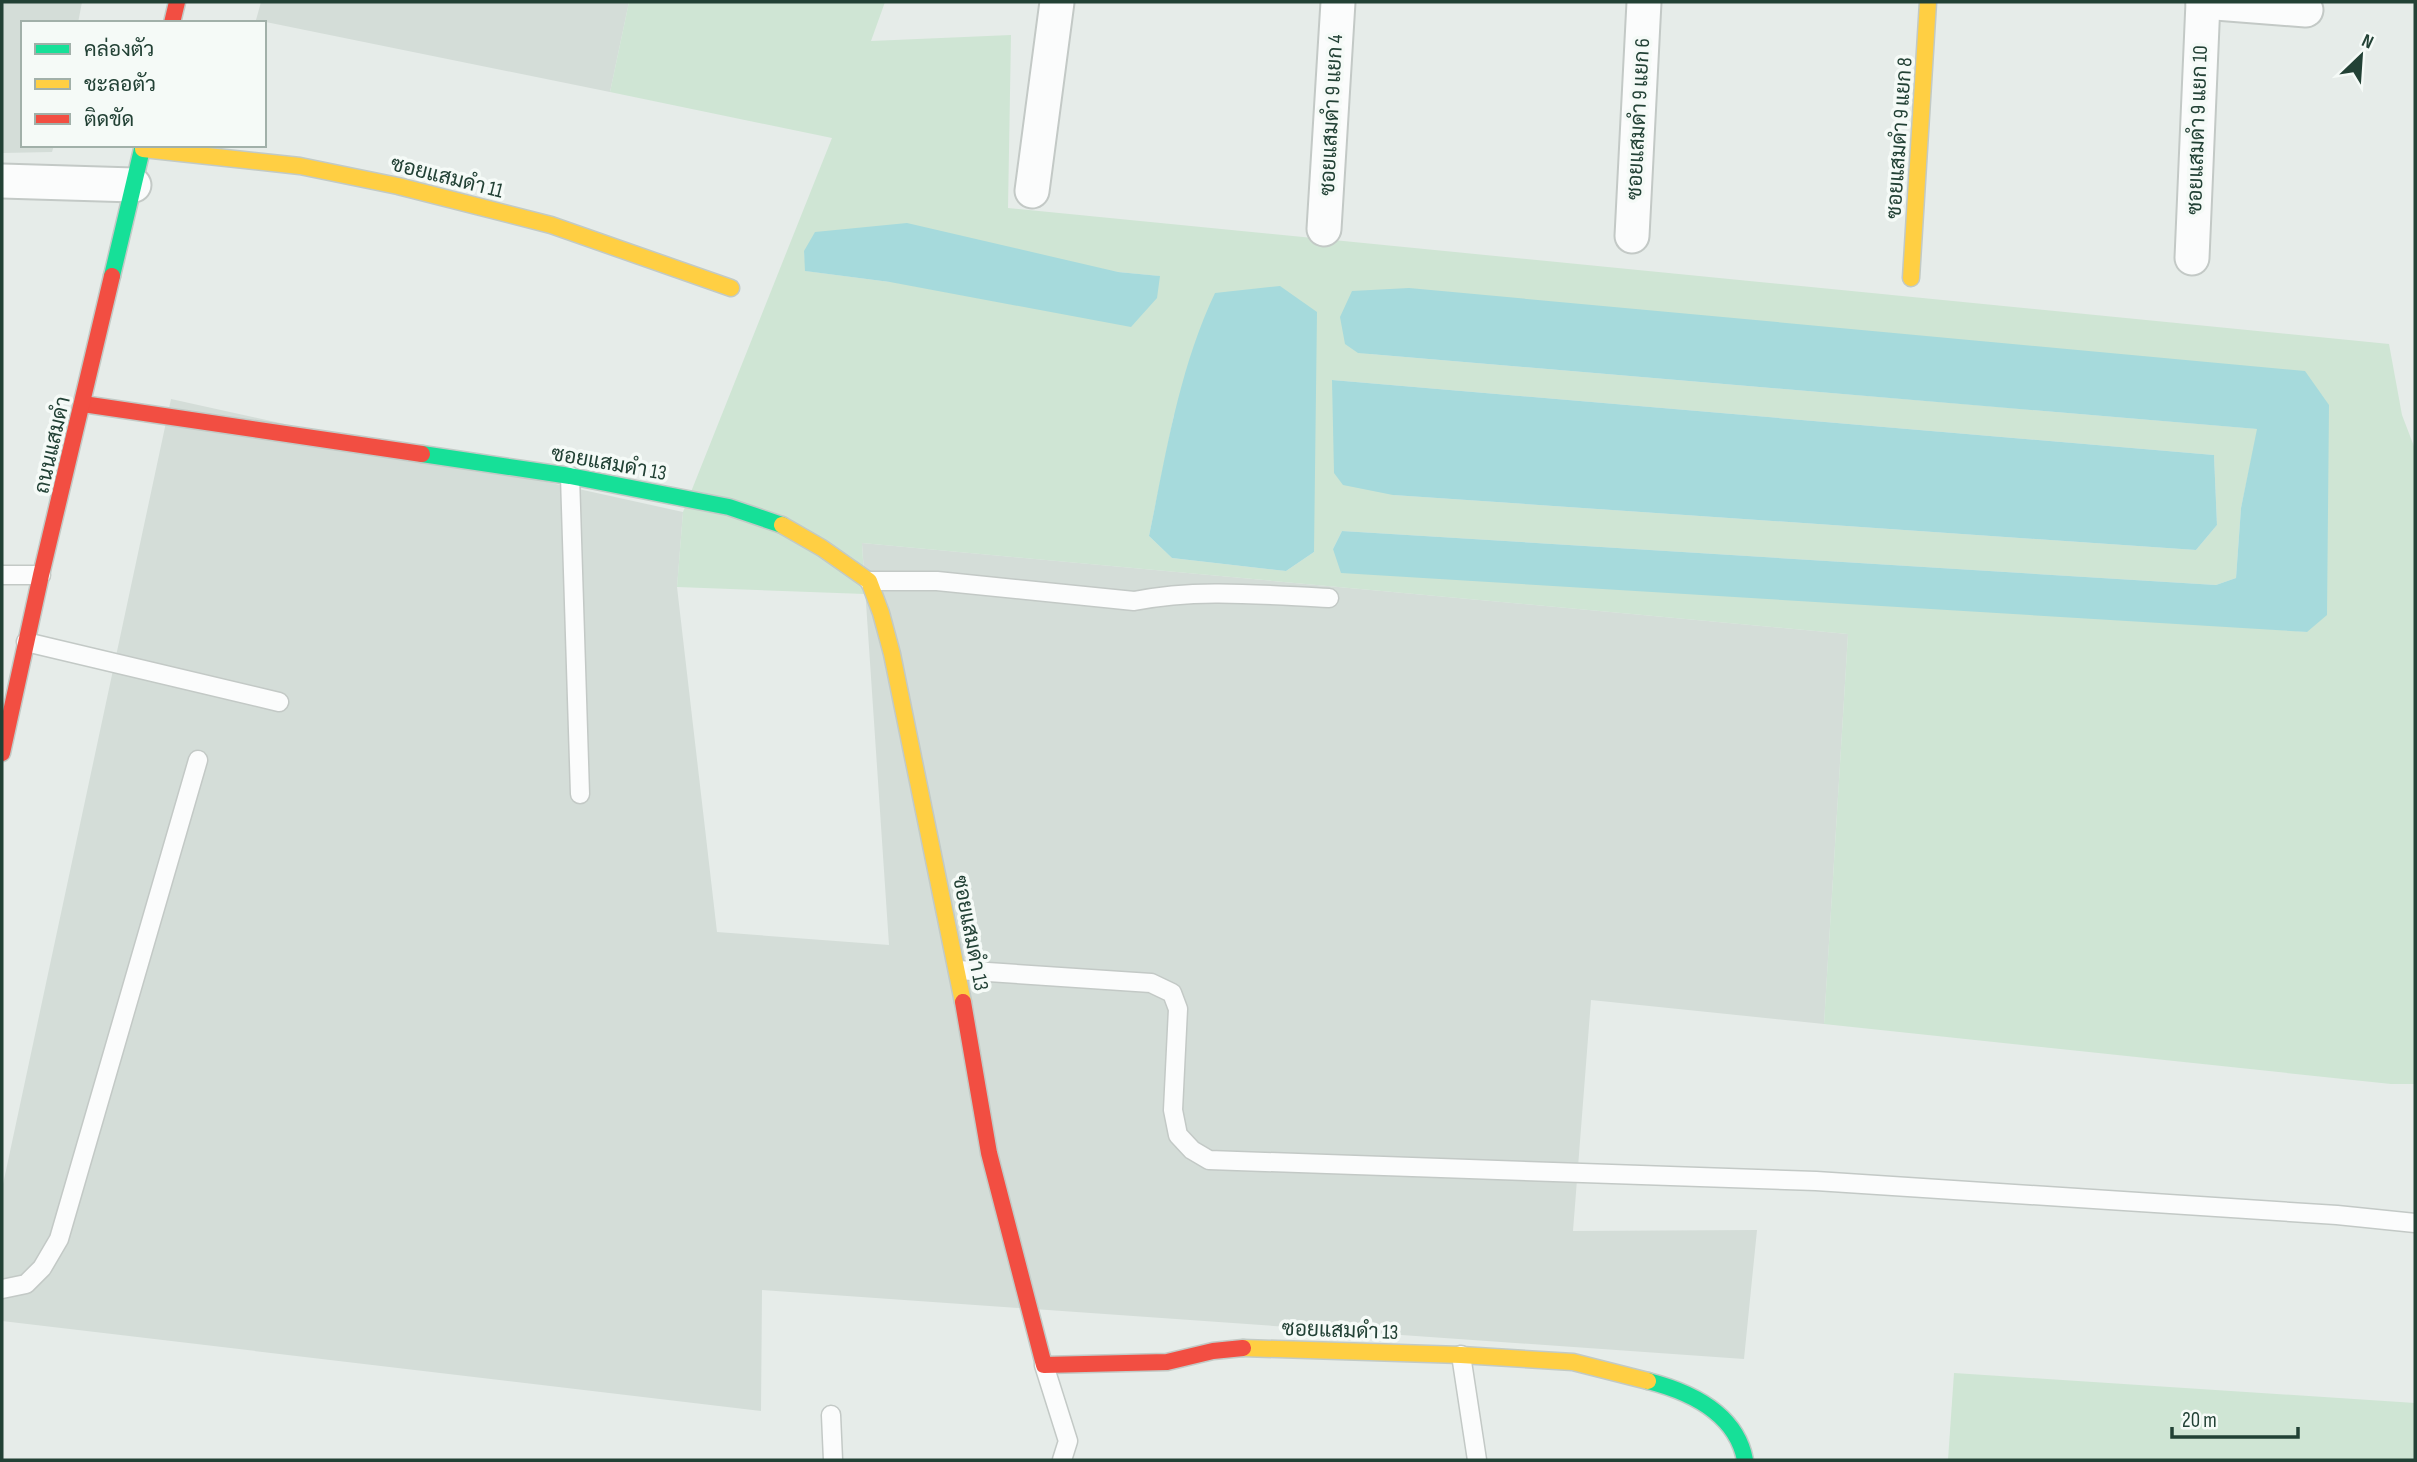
<svg xmlns="http://www.w3.org/2000/svg" width="2417" height="1462" viewBox="0 0 2417 1462" font-family="'Sofia Sans Condensed',Sarabun,sans-serif">
<style>
.built{fill:#d4ddd8}
.green{fill:#cfe5d4;fill-rule:evenodd}
.water{fill:#a6dadc}
.lines{fill:none;stroke-linecap:round;stroke-linejoin:round}
.lane-casing{stroke:#c3c9c6;stroke-width:21}
.street-casing{stroke:#c3c9c6;stroke-width:37}
.fast-casing{stroke:#c2cac6;stroke-width:19}
.slow-casing{stroke:#c2cac6;stroke-width:19}
.jam-casing{stroke:#c2cac6;stroke-width:19}
.lane{stroke:#fbfcfc;stroke-width:18}
.street{stroke:#fbfcfc;stroke-width:33}
.fast{stroke:#16e098;stroke-width:16}
.slow{stroke:#ffcf43;stroke-width:16}
.jam{stroke:#f24e42;stroke-width:16}
.labels{text-anchor:middle;stroke-width:7;stroke-linejoin:round;paint-order:stroke}
.street-label{font-size:21px;fill:#224135;stroke:#f5faf7}
</style>
<rect width="100%" height="100%" fill="#e6ece9"/>
<g class="built">
<path d="M 2,2 L 82,2 L 78,23 L 23,23 L 23,145 L 54,145 L 52,152 L 2,153 Z"/>
<path d="M 261,2 L 629,2 L 610,92 L 256,20 Z"/>
<path d="M 171,399 L 683,512 L 677,587 L 717,932 L 889,945 L 862,543 L 1848,634 L 1824,1024 L 1591,1000 L 1573,1231 L 1757,1230 L 1744,1359 L 762,1290 L 761,1411 L 2,1321 L 2,1189 Z"/>
</g>
<g class="green">
<path d="M 629,2 L 885,2 L 871,41 L 1011,35 L 1008,208 L 2389,344 L 2402,415 L 2415,449 L 2415,1084 L 2391,1084 L 1824,1024 L 1848,634 L 862,543 L 865,594 L 677,587 L 683,512 L 832,138 L 610,92 ZM 804,251 L 1118,272 L 1159,276 L 890,282 L 806,271 ZM 1358,353 L 2329,406 L 2307,632 L 1333,549 L 1342,531 L 2216,585 L 2236,578 L 2241,508 L 2258,429 ZM 1332,380 L 2214,455 L 2217,525 L 2196,550 L 1393,495 ZM 1174,415 L 1314,552 L 1286,571 L 1172,558 L 1149,536 Z"/>
<path d="M 1954,1373 L 2415,1403 L 2415,1460 L 1948,1460 Z"/>
</g>
<g class="water">
<path d="M 907,223 L 1118,272 L 1160,276 L 1157,298 L 1131,327 L 890,282 L 805,271 L 804,251 L 815,232 Z"/>
<path d="M 1280,286 L 1317,312 L 1314,552 L 1286,571 L 1172,558 L 1149,536 C 1166,454 1179,369 1215,293 Z"/>
<path d="M 1409,288 L 2305,371 L 2329,405 L 2327,615 L 2307,632 L 1341,573 L 1333,549 L 1342,531 L 2216,585 L 2236,578 L 2241,508 L 2257,429 L 1358,353 L 1345,344 L 1340,317 L 1352,291 Z"/>
<path d="M 1332,380 L 2214,455 L 2217,525 L 2196,550 L 1393,495 L 1343,485 L 1334,473 Z"/>
</g>
<g class="lines">
<g class="lane-casing">
<g id="lane">
<path d="M 570,476 L 580,794"/>
<path d="M 2,575 L 41,575"/>
<path d="M 869,581 L 937,581 L 1134,601 C 1199,588 1264,595 1329,598"/>
<path d="M 26,642 L 279,702"/>
<path d="M 958,970 L 1151,983 L 1172,993 L 1178,1009 L 1173,1110 L 1178,1135 L 1192,1150 L 1209,1160 L 1816,1181 L 2337,1215 L 2415,1223"/>
<path d="M 2,1289 L 26,1284 L 42,1268 L 59,1239 L 198,760"/>
<path d="M 1461,1355 L 1477,1460"/>
<path d="M 1044,1365 L 1068,1441 L 1062,1460"/>
<path d="M 831,1415 L 833,1460"/>
</g>
</g>
<g class="street-casing">
<g id="street">
<path d="M 2203,2 L 2306,10"/>
<path d="M 2,181 L 134,185"/>
<path d="M 1032,191 L 1057,2"/>
<path d="M 1324,229 L 1338,2"/>
<path d="M 1632,236 L 1644,2"/>
<path d="M 2192,258 L 2203,2"/>
</g>
</g>
<g class="fast-casing">
<g id="fast">
<path d="M 112,276 L 143,145"/>
<path d="M 422,454 L 570,476 L 729,507 L 782,525"/>
<path d="M 1648,1381 C 1691,1392 1736,1413 1745,1460"/>
</g>
</g>
<g class="slow-casing">
<g id="slow">
<path d="M 143,149 L 300,166 L 398,186 L 551,225 L 731,288"/>
<path d="M 1911,278 L 1928,2"/>
<path d="M 782,525 L 822,548 L 869,581 L 881,613 L 892,654 L 963,1002"/>
<path d="M 1243,1348 L 1461,1355 L 1573,1362 L 1648,1381"/>
</g>
</g>
<g class="jam-casing">
<g id="jam">
<path d="M 172,23 L 177,2"/>
<path d="M 83,404 L 422,454"/>
<path d="M 2,753 L 41,575 L 112,276"/>
<path d="M 963,1002 L 989,1153 L 1044,1365 L 1167,1362 L 1213,1351 L 1243,1348"/>
</g>
</g>
<use href="#lane" class="lane"/>
<use href="#street" class="street"/>
<use href="#fast" class="fast"/>
<use href="#slow" class="slow"/>
<use href="#jam" class="jam"/>
</g>
<g class="labels">
<g class="street-label">
<text transform="translate(1331 115) rotate(-87)" y="7">ซอยแสมดำ 9 แยก 4</text>
<text transform="translate(1638 119) rotate(-87)" y="7">ซอยแสมดำ 9 แยก 6</text>
<text transform="translate(2197 130) rotate(-88)" y="7">ซอยแสมดำ 9 แยก 10</text>
<text transform="translate(1899 138) rotate(-86)" y="7">ซอยแสมดำ 9 แยก 8</text>
<text transform="translate(447 177) rotate(14)" y="7">ซอยแสมดำ 11</text>
<text transform="translate(52 445) rotate(-77)" y="7">ถนนแสมดำ</text>
<text transform="translate(609 463) rotate(10)" y="7">ซอยแสมดำ 13</text>
<text transform="translate(971 933) rotate(79)" y="7">ซอยแสมดำ 13</text>
<text transform="translate(1340 1330) rotate(2)" y="7">ซอยแสมดำ 13</text>
</g>
</g>
<rect width="2417" height="1462" fill="none" stroke="#224135" stroke-width="7"/>
<rect x="21" y="21" width="245" height="126" fill="#f5faf7" stroke="#a1b0a9" stroke-width="2"/>
<rect x="35" y="44" width="35" height="10" fill="#16e098" stroke="#a1b0a9" stroke-width="2"/>
<text x="84" y="56" font-size="21" fill="#224135">คล่องตัว</text>
<rect x="35" y="79" width="35" height="10" fill="#ffcf43" stroke="#a1b0a9" stroke-width="2"/>
<text x="84" y="91" font-size="21" fill="#224135">ชะลอตัว</text>
<rect x="35" y="114" width="35" height="10" fill="#f24e42" stroke="#a1b0a9" stroke-width="2"/>
<text x="84" y="126" font-size="21" fill="#224135">ติดขัด</text>
<g transform="translate(2361 56) rotate(25)" stroke="#f5faf7" stroke-width="5" paint-order="stroke">
<path d="M0-5L12 26L0 18L-12 26Z" fill="#224135"/>
<text y="-10" font-size="19" font-weight="bold" text-anchor="middle" fill="#224135">N</text>
</g>
<path d="M2172 1427v10h126v-10" fill="none" stroke="#224135" stroke-width="3.5"/>
<text x="2182" y="1427" font-size="21" fill="#224135" stroke="#f5faf7" stroke-width="5" paint-order="stroke">20 m</text>
</svg>
